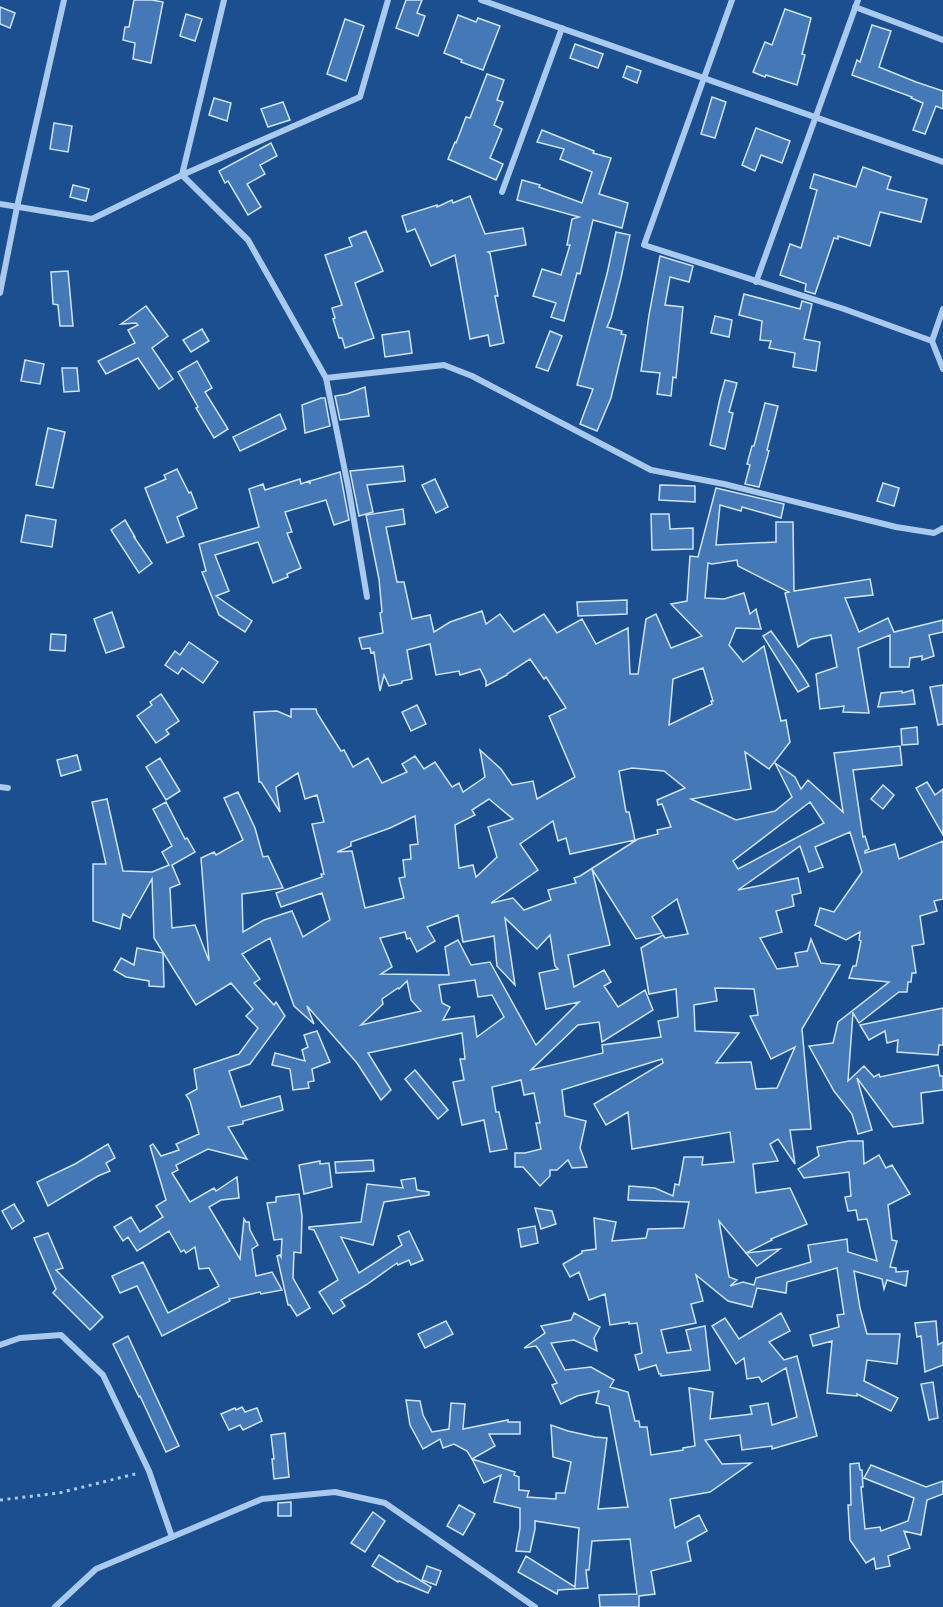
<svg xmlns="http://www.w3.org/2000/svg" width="943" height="1607" viewBox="0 0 943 1607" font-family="Poppins,sans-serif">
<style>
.building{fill:#4478b7;stroke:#cfe3fa;stroke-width:1.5;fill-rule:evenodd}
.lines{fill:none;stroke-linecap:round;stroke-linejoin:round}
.path{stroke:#a9c9ee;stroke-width:3;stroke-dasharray:3 4.5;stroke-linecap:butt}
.street{stroke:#a9c9ee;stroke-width:6}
</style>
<rect width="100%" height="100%" fill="#1b4f8f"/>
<g class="building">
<path d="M 134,0 L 152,0 L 163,2 L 151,63 L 133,59 L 135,43 L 123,40 L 125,27 L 129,27 Z"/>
<path d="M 406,0 L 422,0 L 417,13 L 425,16 L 418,36 L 396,28 Z"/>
<path d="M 0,7 L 15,13 L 10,28 L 0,24 Z"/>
<path d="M 785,9 L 811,18 L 802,54 L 805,55 L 797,85 L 766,75 L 765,77 L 753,72 L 765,42 L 772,45 Z"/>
<path d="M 186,14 L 202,19 L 195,41 L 180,36 Z"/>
<path d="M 458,15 L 476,22 L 478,18 L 500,26 L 483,70 L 461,62 L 462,60 L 444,53 Z"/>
<path d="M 345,19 L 364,26 L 346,81 L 327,74 Z"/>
<path d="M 872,25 L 891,31 L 879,67 L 916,82 L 943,91 L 943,109 L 936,106 L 925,134 L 913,130 L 923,103 L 911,98 L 912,97 L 852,75 L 857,60 L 860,62 Z"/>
<path d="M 575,44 L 603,54 L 598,68 L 570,58 Z"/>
<path d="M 627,66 L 641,71 L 637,83 L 623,77 Z"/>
<path d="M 487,74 L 504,80 L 497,100 L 503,102 L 494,125 L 502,129 L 490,158 L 503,164 L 496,180 L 448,159 L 455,142 L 456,143 L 466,117 L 470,118 Z"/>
<path d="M 712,97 L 726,102 L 715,138 L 701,134 Z"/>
<path d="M 214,98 L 231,103 L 227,121 L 209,115 Z"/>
<path d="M 283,102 L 290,120 L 268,127 L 261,109 Z"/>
<path d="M 54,123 L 72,126 L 68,152 L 50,149 Z"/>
<path d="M 756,128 L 790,141 L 782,163 L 761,155 L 755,171 L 742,165 Z"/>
<path d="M 542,130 L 594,151 L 593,153 L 611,158 L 599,194 L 628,203 L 622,228 L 593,220 L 580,274 L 577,273 L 564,321 L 551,317 L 556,303 L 533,296 L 542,269 L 561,275 L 570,245 L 567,245 L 572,219 L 579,217 L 517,200 L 522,180 L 540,185 L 539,187 L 582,203 L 592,172 L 560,159 L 564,149 L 537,142 Z"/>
<path d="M 271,143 L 277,156 L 260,165 L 265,174 L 247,184 L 261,207 L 248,215 L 228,181 L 225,183 L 219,171 Z"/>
<path d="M 863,167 L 891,177 L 887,189 L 927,199 L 921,222 L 880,212 L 870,246 L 838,236 L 838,239 L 834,238 L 815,294 L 805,291 L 806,284 L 780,275 L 790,244 L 801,248 L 817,190 L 810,188 L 814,174 L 856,187 Z"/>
<path d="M 73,185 L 89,189 L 86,201 L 70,197 Z"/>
<path d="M 470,196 L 485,234 L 523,228 L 526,245 L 488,252 L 490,253 L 498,296 L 495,296 L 504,343 L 490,346 L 488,335 L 470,339 L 455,255 L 431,266 L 415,229 L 407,232 L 402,216 L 437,205 L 437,207 L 452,200 L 453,203 Z"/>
<path d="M 366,231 L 383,271 L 355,283 L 374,338 L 345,348 L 342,338 L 339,338 L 333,319 L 335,318 L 332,308 L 342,305 L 325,255 L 352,246 L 349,238 Z"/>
<path d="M 616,232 L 630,235 L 621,278 L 611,318 L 607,327 L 622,331 L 621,334 L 626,335 L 611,398 L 597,431 L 580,424 L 593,389 L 577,385 L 607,274 Z"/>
<path d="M 660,256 L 693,266 L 689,282 L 670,277 L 665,305 L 683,307 L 676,378 L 673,377 L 671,396 L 657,394 L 660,373 L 641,371 L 649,315 Z"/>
<path d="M 68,271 L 73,326 L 60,326 L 58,305 L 53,304 L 51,272 Z"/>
<path d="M 744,294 L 800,309 L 802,301 L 812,304 L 804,339 L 820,342 L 816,371 L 793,367 L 795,353 L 769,348 L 771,341 L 760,340 L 762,321 L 739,315 Z"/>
<path d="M 146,306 L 168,336 L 152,348 L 173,379 L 159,389 L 138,358 L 106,374 L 98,361 L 135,343 L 128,330 L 138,325 L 136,323 L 121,324 Z"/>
<path d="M 715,316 L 732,320 L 729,337 L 711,333 Z"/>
<path d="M 202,329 L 209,341 L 191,352 L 183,340 Z"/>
<path d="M 409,331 L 412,353 L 385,357 L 382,335 Z"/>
<path d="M 550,331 L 562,336 L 548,371 L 536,367 Z"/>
<path d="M 25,360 L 44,364 L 40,384 L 21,381 Z"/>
<path d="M 197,361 L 212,388 L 205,392 L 228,429 L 214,438 L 196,408 L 198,407 L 178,372 Z"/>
<path d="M 62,368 L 77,368 L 79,391 L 64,392 Z"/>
<path d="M 725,380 L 737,383 L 729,412 L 733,413 L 725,449 L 710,445 L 720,398 Z"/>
<path d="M 365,387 L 369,416 L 340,420 L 335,396 L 347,394 Z"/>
<path d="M 321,398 L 325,398 L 330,426 L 305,433 L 302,405 Z"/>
<path d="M 765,403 L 778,406 L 767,450 L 769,451 L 759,487 L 745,484 L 750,465 L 747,464 L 752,446 L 754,446 Z"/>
<path d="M 280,414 L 286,429 L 240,451 L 233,437 Z"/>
<path d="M 48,428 L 65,432 L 53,488 L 36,485 Z"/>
<path d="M 403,466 L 405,481 L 367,485 L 373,512 L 359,516 L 350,471 Z"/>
<path d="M 177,469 L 189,493 L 191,492 L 197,508 L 177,517 L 184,536 L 167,543 L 145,488 L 166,479 L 164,475 Z"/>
<path d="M 340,472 L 349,520 L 334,525 L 326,500 L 285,512 L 292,532 L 287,533 L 301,568 L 287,574 L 288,577 L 273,583 L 258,542 L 215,555 L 229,591 L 216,596 L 252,621 L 245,632 L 219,615 L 202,572 L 206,571 L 199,544 L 259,527 L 249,489 L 263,484 L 265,490 L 300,479 L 301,484 L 309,481 L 310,484 L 310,481 Z"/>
<path d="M 435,479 L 448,507 L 436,513 L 422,485 Z"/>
<path d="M 883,483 L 899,488 L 894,506 L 877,501 Z"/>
<path d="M 660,485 L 695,486 L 695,502 L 659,500 Z"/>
<path d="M 716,488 L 784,504 L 781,518 L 742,507 L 741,511 L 720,505 L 716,545 L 776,542 L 776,522 L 793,522 L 794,591 L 870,579 L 873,595 L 845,598 L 859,632 L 888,618 L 894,632 L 943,620 L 943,632 L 929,635 L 934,656 L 922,660 L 922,656 L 910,658 L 909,667 L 890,667 L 890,635 L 858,648 L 869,713 L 843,712 L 844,706 L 820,709 L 816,674 L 837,667 L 831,635 L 811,639 L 798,647 L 785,593 L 789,592 L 738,566 L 737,560 L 712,564 L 708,563 L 705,598 L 724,599 L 744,593 L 750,614 L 756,609 L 761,629 L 736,628 L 729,645 L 743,662 L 764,646 L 781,721 L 786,720 L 790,742 L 769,769 L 745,752 L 751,789 L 691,799 L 736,820 L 775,811 L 792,797 L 775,763 L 795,777 L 801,789 L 808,780 L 843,812 L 834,753 L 900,746 L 902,765 L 853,770 L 863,837 L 865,836 L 869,849 L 865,851 L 865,853 L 895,844 L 899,859 L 943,841 L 943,899 L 934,901 L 937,911 L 920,916 L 924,944 L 912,946 L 916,973 L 912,973 L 911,982 L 908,982 L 907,992 L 899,992 L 859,1023 L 853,1013 L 848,1081 L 864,1066 L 874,1077 L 879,1074 L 880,1077 L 938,1065 L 940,1076 L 943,1076 L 943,1090 L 921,1093 L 923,1123 L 893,1127 L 857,1078 L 872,1130 L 858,1134 L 852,1114 L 834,1091 L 809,1046 L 833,1043 L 838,1022 L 889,982 L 849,978 L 853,966 L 856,966 L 861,941 L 859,940 L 860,932 L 846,940 L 815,925 L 820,908 L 834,912 L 862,872 L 850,832 L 815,847 L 823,867 L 809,872 L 800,846 L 738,890 L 798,878 L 801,893 L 792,895 L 794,906 L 776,911 L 782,932 L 760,938 L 777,969 L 798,966 L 795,953 L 807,951 L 807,952 L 811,939 L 821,963 L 840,965 L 802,1029 L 811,1129 L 790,1130 L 795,1164 L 778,1139 L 770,1144 L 778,1161 L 753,1164 L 756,1193 L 790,1188 L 807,1224 L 771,1239 L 772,1240 L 746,1253 L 719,1221 L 729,1277 L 737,1280 L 730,1286 L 743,1282 L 754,1285 L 756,1278 L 811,1262 L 808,1245 L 847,1239 L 848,1252 L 877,1261 L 867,1219 L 858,1220 L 856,1210 L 848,1211 L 845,1197 L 851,1196 L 849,1172 L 804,1178 L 798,1169 L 819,1156 L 817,1147 L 849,1141 L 863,1141 L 864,1164 L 879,1155 L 886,1168 L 892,1165 L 910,1194 L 888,1205 L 892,1240 L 897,1241 L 890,1267 L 896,1268 L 896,1272 L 908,1271 L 906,1286 L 887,1280 L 884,1289 L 882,1279 L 854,1271 L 860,1308 L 867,1334 L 900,1334 L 897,1364 L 867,1360 L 864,1381 L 898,1398 L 891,1411 L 857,1394 L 857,1396 L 827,1393 L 832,1341 L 813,1346 L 810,1335 L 839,1327 L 837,1315 L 844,1314 L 837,1268 L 787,1282 L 786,1293 L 757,1288 L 752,1307 L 728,1301 L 696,1275 L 703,1301 L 691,1304 L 696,1323 L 661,1330 L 667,1353 L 691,1350 L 686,1330 L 705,1326 L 710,1370 L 661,1376 L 661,1374 L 659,1374 L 656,1365 L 639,1370 L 635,1355 L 642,1353 L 637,1323 L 629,1324 L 629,1322 L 610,1325 L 605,1294 L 589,1300 L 579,1272 L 570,1277 L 563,1264 L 582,1253 L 582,1251 L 596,1249 L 594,1218 L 616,1222 L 612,1241 L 646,1238 L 648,1229 L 684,1228 L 689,1202 L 628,1200 L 629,1186 L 655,1188 L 673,1196 L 675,1184 L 679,1185 L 684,1157 L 703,1157 L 702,1165 L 734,1162 L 730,1132 L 632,1149 L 628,1112 L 606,1125 L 594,1104 L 663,1063 L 662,1059 L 562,1090 L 565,1116 L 586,1121 L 580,1148 L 587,1167 L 572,1168 L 568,1160 L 557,1170 L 550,1170 L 550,1176 L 540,1186 L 523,1167 L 515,1167 L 515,1153 L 525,1153 L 541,1149 L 536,1123 L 540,1123 L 534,1093 L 524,1095 L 521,1080 L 492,1087 L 496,1112 L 499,1112 L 507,1149 L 490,1152 L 484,1120 L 462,1125 L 453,1082 L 464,1080 L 460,1059 L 465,1059 L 462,1033 L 368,1053 L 391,1090 L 381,1100 L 357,1063 L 307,1006 L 314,1024 L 294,1006 L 270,938 L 242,954 L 260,979 L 254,983 L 274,1005 L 276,1002 L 285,1016 L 250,1064 L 229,1071 L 241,1107 L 280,1096 L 283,1110 L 243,1121 L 243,1124 L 228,1127 L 247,1159 L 208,1149 L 176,1165 L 178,1170 L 172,1173 L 190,1202 L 214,1188 L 216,1191 L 237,1177 L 239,1198 L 221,1200 L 209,1207 L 240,1259 L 244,1219 L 246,1222 L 249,1222 L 250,1230 L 258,1245 L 252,1249 L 256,1276 L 272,1272 L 282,1290 L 261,1294 L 260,1292 L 229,1299 L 230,1301 L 162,1336 L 137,1286 L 120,1293 L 112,1276 L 143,1262 L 168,1313 L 219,1286 L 209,1268 L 199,1269 L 195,1247 L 186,1253 L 184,1250 L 181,1252 L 169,1231 L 137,1251 L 128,1237 L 123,1241 L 114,1227 L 131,1217 L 140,1232 L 163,1217 L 156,1206 L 166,1200 L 150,1146 L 153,1144 L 161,1156 L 179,1150 L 176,1144 L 199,1134 L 190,1101 L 186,1095 L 197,1089 L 194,1069 L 239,1054 L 258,1028 L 246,1016 L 253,1009 L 231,983 L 196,1005 L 154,938 L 152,879 L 130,918 L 123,914 L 120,929 L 93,921 L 93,864 L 106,864 L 92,802 L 107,799 L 123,871 L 152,872 L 169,865 L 162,852 L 172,846 L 153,809 L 166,802 L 185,839 L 187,838 L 195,852 L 172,865 L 180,884 L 170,888 L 172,928 L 195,925 L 209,961 L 201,858 L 214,852 L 216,855 L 243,840 L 224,798 L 238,792 L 255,828 L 263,857 L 268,856 L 283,888 L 242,894 L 243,932 L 264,920 L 292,911 L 303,937 L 330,920 L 322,893 L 281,907 L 276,893 L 322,877 L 321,874 L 324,874 L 312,824 L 324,822 L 317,795 L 305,799 L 298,773 L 276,787 L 280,812 L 261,782 L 259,782 L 254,712 L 277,711 L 291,717 L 291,709 L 316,709 L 317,713 L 341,751 L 344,750 L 353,767 L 368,758 L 382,783 L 407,772 L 402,764 L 415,756 L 424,769 L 435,762 L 452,787 L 459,783 L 463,792 L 485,777 L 480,750 L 501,769 L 512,785 L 533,781 L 537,799 L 575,777 L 549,716 L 566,708 L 546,677 L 544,679 L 530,659 L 507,674 L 507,675 L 486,686 L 486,681 L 480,669 L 460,675 L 459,671 L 436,675 L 430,644 L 407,650 L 412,679 L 402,681 L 402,683 L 389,686 L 384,675 L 380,691 L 374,652 L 371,653 L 370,648 L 362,649 L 359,638 L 383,633 L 380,613 L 382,612 L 379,579 L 366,515 L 403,509 L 405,524 L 386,527 L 397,582 L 404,582 L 412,619 L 430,615 L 434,632 L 450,622 L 482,611 L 486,624 L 500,614 L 514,632 L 544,614 L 557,633 L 582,619 L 596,644 L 628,628 L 630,674 L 638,674 L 646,619 L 656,614 L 671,648 L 702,636 L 671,604 L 687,601 L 690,556 L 698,557 ZM 703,668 L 713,701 L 711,701 L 712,704 L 669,725 L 673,679 ZM 632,768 L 664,771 L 685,788 L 657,800 L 658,805 L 662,804 L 671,827 L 657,830 L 658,834 L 638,839 L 580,876 L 574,878 L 576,883 L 548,890 L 551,900 L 524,910 L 513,898 L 491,903 L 538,870 L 520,844 L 553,821 L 558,841 L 566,838 L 570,854 L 635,840 L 629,812 L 626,812 L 619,771 ZM 489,799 L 513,819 L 488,827 L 497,857 L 476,877 L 473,865 L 459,868 L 455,825 L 475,815 L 472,810 ZM 810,802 L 824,823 L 738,869 L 733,861 ZM 415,816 L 418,844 L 410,845 L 411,859 L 403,860 L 405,877 L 399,878 L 404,898 L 365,908 L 352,851 L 337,852 L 351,846 L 351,842 L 390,828 ZM 592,869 L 636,939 L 662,933 L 652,917 L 677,899 L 688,934 L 665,938 L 663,935 L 641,948 L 649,994 L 676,989 L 678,1017 L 658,1021 L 661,1037 L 602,1045 L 603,1053 L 531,1070 L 578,1025 L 599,1022 L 602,1042 L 653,1010 L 645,990 L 618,1007 L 604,986 L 611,982 L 604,970 L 574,987 L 568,955 L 610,945 ZM 458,915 L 463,942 L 494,936 L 497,966 L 515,985 L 505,918 L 537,949 L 550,935 L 555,966 L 558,969 L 539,973 L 546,1009 L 579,1002 L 536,1045 L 490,962 L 471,965 L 458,940 L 445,947 L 449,975 L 381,974 L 392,967 L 380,938 L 405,932 L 407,939 L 410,938 L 417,952 L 435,941 L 427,927 ZM 475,980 L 478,997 L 492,995 L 504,1017 L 477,1037 L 474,1016 L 443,1020 L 450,1007 L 442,1003 L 439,985 ZM 407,981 L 411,1000 L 421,1011 L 361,1025 L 383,1004 L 382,999 L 398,988 L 399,989 ZM 715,988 L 754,989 L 758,1015 L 750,1016 L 771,1059 L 795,1047 L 777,1088 L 756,1089 L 751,1062 L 716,1063 L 739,1033 L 695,1031 L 694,1005 L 717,1001 Z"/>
<path d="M 651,514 L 669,514 L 670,529 L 693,528 L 693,549 L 652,550 Z"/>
<path d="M 26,515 L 56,520 L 52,547 L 21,542 Z"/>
<path d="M 125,520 L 135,537 L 134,537 L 152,563 L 139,573 L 111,530 Z"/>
<path d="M 627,600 L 627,614 L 578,616 L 577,602 Z"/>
<path d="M 112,612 L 124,647 L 106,653 L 94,619 Z"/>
<path d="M 771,631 L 797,667 L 809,686 L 798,692 L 763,636 Z"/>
<path d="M 51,634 L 66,635 L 65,651 L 50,650 Z"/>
<path d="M 189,642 L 218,662 L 203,683 L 182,668 L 178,674 L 165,665 L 175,651 L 180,655 Z"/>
<path d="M 943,685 L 943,724 L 938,725 L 930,687 Z"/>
<path d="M 913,690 L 915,704 L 878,707 L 881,693 L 902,691 L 902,693 Z"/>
<path d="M 161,694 L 179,721 L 166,730 L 169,734 L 156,743 L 137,716 L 152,705 L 150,702 Z"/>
<path d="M 417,705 L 426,724 L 411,731 L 402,712 Z"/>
<path d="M 917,727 L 918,744 L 902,745 L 901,729 Z"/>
<path d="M 77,755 L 81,770 L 61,776 L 57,760 Z"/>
<path d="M 160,758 L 180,791 L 166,800 L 146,767 Z"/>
<path d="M 927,782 L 935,795 L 943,789 L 943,835 L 916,788 Z"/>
<path d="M 883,785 L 894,795 L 883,809 L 871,799 Z"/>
<path d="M 137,948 L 163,953 L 164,987 L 149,986 L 149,981 L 126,977 L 114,970 L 121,958 L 134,965 Z"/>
<path d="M 943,1008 L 943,1045 L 939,1045 L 938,1055 L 897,1052 L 898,1040 L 887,1043 L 885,1031 L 869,1040 L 860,1025 Z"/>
<path d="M 317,1031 L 330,1062 L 312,1069 L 314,1081 L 308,1082 L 309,1088 L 293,1090 L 290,1069 L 272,1065 L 275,1053 L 305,1061 L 302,1050 L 308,1047 L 304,1035 Z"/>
<path d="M 415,1070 L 448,1110 L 438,1119 L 405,1079 Z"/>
<path d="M 108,1144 L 115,1158 L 106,1163 L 110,1171 L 98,1176 L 48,1206 L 37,1182 L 75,1164 Z"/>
<path d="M 373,1160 L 374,1171 L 336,1173 L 335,1162 Z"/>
<path d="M 320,1161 L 320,1164 L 329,1163 L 332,1187 L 304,1194 L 299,1165 Z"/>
<path d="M 415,1178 L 417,1190 L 429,1192 L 429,1195 L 384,1202 L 373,1245 L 341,1237 L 359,1273 L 402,1245 L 398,1236 L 409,1231 L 423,1260 L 411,1265 L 409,1260 L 398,1265 L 397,1263 L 366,1285 L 341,1300 L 345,1306 L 333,1314 L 319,1292 L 338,1280 L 314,1230 L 309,1229 L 309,1227 L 361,1222 L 367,1184 L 403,1188 L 401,1180 Z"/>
<path d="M 299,1194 L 302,1216 L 301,1253 L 294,1252 L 293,1278 L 310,1308 L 297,1316 L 290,1305 L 288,1305 L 277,1256 L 280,1255 L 281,1257 L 282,1239 L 274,1240 L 267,1203 L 276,1202 L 276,1197 Z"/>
<path d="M 14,1204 L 24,1221 L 12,1229 L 2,1211 Z"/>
<path d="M 535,1208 L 552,1211 L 556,1224 L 541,1229 Z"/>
<path d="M 535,1226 L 538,1243 L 521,1247 L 518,1229 Z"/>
<path d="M 48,1233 L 63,1268 L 56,1270 L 103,1317 L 90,1330 L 53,1293 L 56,1289 L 34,1238 Z"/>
<path d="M 780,1249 L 757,1266 L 746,1253 Z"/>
<path d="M 574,1313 L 600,1327 L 594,1338 L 597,1351 L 574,1340 L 551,1343 L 565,1370 L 591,1367 L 614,1380 L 610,1387 L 628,1392 L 635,1421 L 639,1421 L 640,1427 L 647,1427 L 651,1455 L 683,1450 L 683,1448 L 695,1446 L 689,1388 L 713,1392 L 710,1419 L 752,1414 L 750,1406 L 768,1403 L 772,1425 L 797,1417 L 786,1368 L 762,1382 L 759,1377 L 747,1379 L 744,1358 L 736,1364 L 712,1326 L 725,1318 L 739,1339 L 781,1313 L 790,1331 L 769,1342 L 784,1360 L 797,1356 L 817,1436 L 772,1449 L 772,1446 L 742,1450 L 740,1435 L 705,1440 L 722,1464 L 751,1463 L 710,1492 L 670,1499 L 675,1528 L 699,1515 L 707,1531 L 687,1542 L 691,1561 L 651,1571 L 655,1594 L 639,1596 L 639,1607 L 600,1607 L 599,1595 L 637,1594 L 630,1539 L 592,1541 L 589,1570 L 586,1570 L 588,1588 L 558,1590 L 557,1594 L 518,1572 L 526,1556 L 575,1587 L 579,1528 L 535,1521 L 535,1529 L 530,1552 L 516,1551 L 520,1528 L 520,1508 L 494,1502 L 501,1475 L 484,1483 L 472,1459 L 515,1472 L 514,1475 L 519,1477 L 519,1490 L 529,1491 L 527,1497 L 556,1499 L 556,1493 L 565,1493 L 571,1462 L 553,1457 L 551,1425 L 568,1431 L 595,1437 L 607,1438 L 598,1509 L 628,1507 L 609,1406 L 596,1403 L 599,1391 L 577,1396 L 561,1404 L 552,1385 L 557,1383 L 539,1350 L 536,1346 L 524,1348 L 545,1333 L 541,1326 L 571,1320 Z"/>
<path d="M 446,1321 L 453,1334 L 425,1348 L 418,1334 Z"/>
<path d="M 936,1321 L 938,1345 L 943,1342 L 943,1365 L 925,1372 L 921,1336 L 917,1337 L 915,1323 Z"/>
<path d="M 128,1336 L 179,1446 L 166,1452 L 140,1396 L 139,1397 L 113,1344 Z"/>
<path d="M 933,1382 L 938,1418 L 929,1420 L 921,1384 Z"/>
<path d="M 406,1400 L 420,1401 L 423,1415 L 432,1432 L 449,1429 L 451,1403 L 465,1404 L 463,1429 L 508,1420 L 508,1422 L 520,1422 L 520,1434 L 489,1434 L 495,1446 L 472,1459 L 467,1451 L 454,1444 L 443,1448 L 440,1439 L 423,1449 L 410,1425 Z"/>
<path d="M 242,1407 L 245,1412 L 257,1408 L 262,1421 L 243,1430 L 240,1425 L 229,1430 L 221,1414 L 235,1408 L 236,1410 Z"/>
<path d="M 285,1433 L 289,1477 L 274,1479 L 272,1459 L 274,1459 L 271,1435 Z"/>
<path d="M 859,1463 L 860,1470 L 862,1470 L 863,1487 L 861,1487 L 865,1529 L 880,1527 L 881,1531 L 908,1521 L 914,1498 L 864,1478 L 871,1465 L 926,1487 L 943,1481 L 943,1494 L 927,1500 L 921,1535 L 904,1531 L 910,1548 L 888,1556 L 890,1566 L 876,1569 L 874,1558 L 866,1563 L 850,1540 L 848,1505 L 851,1505 L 850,1464 Z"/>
<path d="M 291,1502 L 291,1516 L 278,1516 L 278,1503 Z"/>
<path d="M 459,1505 L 475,1514 L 463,1535 L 447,1526 Z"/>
<path d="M 373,1512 L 385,1521 L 365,1552 L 351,1543 Z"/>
<path d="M 379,1555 L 431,1587 L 428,1593 L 399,1581 L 398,1582 L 372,1566 Z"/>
<path d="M 427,1566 L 441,1571 L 436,1585 L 422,1580 Z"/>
</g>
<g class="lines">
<path class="path" d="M 0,1500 L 59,1493 L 139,1473"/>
<g class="street">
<path d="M 481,0 L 943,162"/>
<path d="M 732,0 L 644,245 L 844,309 L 932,341 L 943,369"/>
<path d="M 855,7 L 943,40"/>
<path d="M 502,192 L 562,28"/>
<path d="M 0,204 L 92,219 L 182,175 L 224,0"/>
<path d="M 756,282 L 858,0"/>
<path d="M 0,293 L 17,207 L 64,0"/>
<path d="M 932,341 L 943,309"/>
<path d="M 326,378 L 444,365 L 472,376 L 651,470 L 724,484 L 896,527 L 934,533 L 943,528"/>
<path d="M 367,597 L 349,491 L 326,378 L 248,240 L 182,175 L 360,97 L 388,0"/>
<path d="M 0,787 L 8,788"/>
<path d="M 0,1345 L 20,1338 L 61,1335 L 103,1375 L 149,1471 L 172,1537"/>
<path d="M 55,1607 L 96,1569 L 262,1499 L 335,1492 L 385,1503 L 535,1607"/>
</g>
</g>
</svg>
